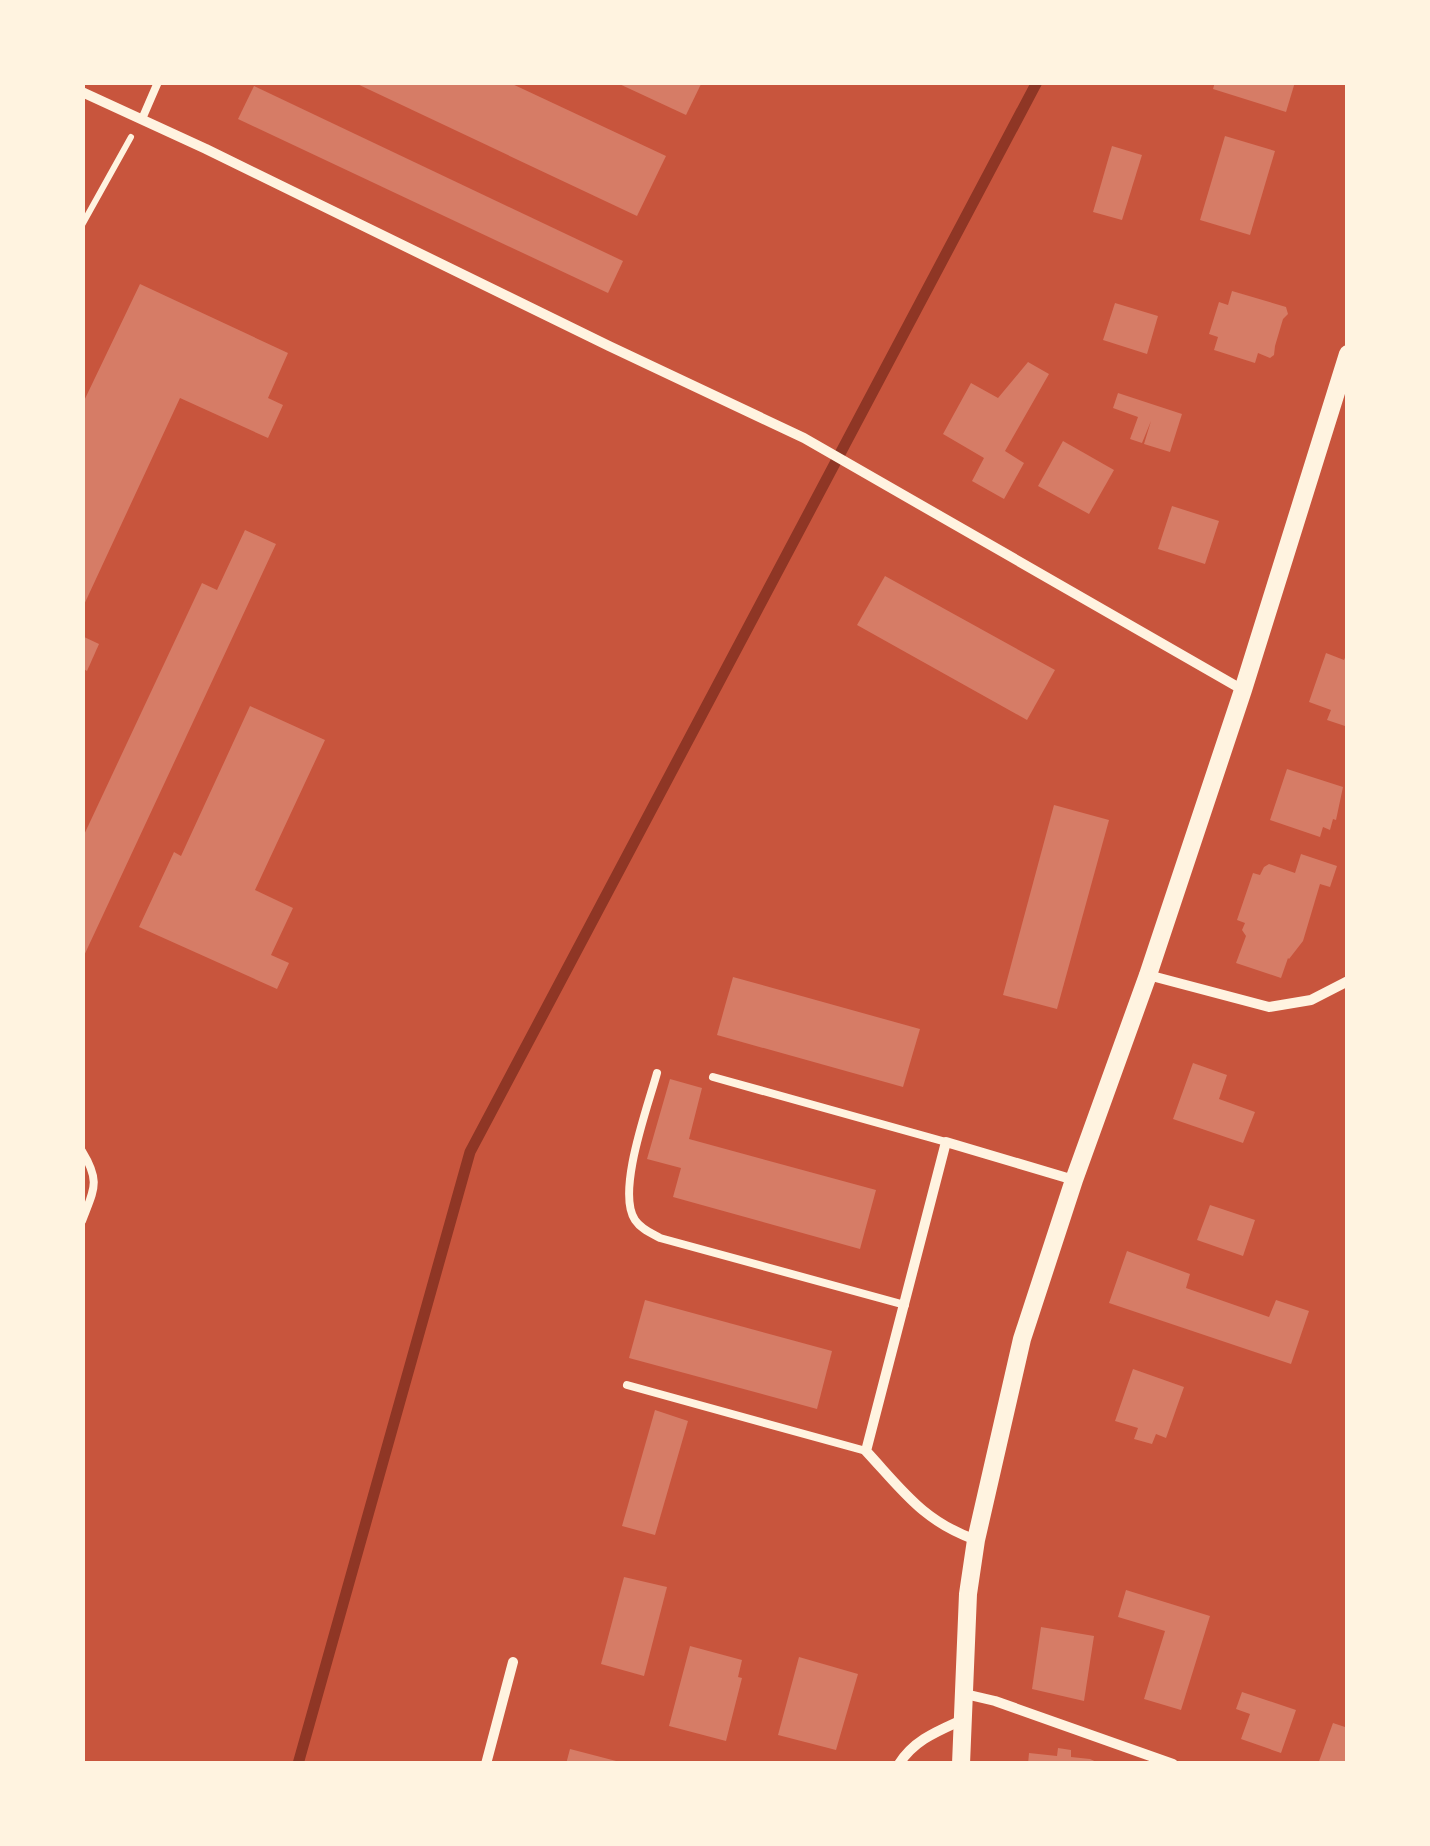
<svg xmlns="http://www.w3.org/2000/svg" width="1430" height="1846" viewBox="0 0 1430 1846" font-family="Literata,serif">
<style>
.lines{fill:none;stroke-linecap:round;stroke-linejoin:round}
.stream{stroke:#8f3625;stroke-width:11}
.building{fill:#d67c66}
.path{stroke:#fff3e0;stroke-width:6}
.service{stroke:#fff3e0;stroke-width:8}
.minor{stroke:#fff3e0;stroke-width:10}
.tertiary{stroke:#fff3e0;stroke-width:18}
</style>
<rect width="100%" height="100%" fill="#c8553d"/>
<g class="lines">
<path class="stream" d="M 298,1764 L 470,1152 L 1037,82"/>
</g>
<g class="building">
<path d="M 353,82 L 508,82 L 666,156 L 637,216 Z"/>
<path d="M 615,82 L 702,82 L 686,115 Z"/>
<path d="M 1215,82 L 1295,82 L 1286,112 L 1213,89 Z"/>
<path d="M 254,86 L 623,261 L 608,293 L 238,119 Z"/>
<path d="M 1225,136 L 1275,151 L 1250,235 L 1200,220 Z"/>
<path d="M 1112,146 L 1142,155 L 1122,220 L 1093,212 Z"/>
<path d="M 140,284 L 288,353 L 268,398 L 283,405 L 268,438 L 180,398 L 82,609 L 82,405 Z"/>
<path d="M 1232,291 L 1286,307 L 1288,314 L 1283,319 L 1275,346 L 1274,355 L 1270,358 L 1258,353 L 1255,363 L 1214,350 L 1218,337 L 1209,334 L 1219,302 L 1228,305 Z"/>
<path d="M 1115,303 L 1158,316 L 1147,354 L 1103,340 Z"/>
<path d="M 1028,362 L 1049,374 L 1005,451 L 1024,463 L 1004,499 L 972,481 L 984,458 L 943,434 L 971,383 L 998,398 Z"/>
<path d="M 1118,393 L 1182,414 L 1170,452 L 1144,444 L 1151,421 L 1142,443 L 1130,439 L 1138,417 L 1113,408 Z"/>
<path d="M 1063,441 L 1114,470 L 1089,514 L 1038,486 Z"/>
<path d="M 1172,506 L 1219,521 L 1205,564 L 1158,549 Z"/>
<path d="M 245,530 L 276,544 L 82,960 L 82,839 L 202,583 L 217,590 Z"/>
<path d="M 885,576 L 1055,670 L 1027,720 L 857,625 Z"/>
<path d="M 82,636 L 99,644 L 87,671 L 82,668 Z"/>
<path d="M 1348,651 L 1348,720 L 1345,726 L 1327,720 L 1331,710 L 1309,702 L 1326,653 L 1344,660 Z"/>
<path d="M 250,706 L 325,740 L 255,890 L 293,908 L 271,955 L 289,963 L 277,989 L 139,927 L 174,852 L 181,856 Z"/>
<path d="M 1287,769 L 1343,787 L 1336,820 L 1333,819 L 1330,830 L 1323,827 L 1320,837 L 1270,820 Z"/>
<path d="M 1054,805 L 1109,820 L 1057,1009 L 1003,995 Z"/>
<path d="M 1301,854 L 1337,866 L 1330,887 L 1320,884 L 1303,941 L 1289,959 L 1288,958 L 1281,978 L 1236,963 L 1246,936 L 1242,930 L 1245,923 L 1237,920 L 1253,873 L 1260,875 L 1264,867 L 1269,864 L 1295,873 Z"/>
<path d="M 733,977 L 920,1029 L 903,1087 L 717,1035 Z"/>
<path d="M 1193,1063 L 1227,1075 L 1219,1099 L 1255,1112 L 1243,1143 L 1173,1119 Z"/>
<path d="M 670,1079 L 702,1088 L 689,1139 L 876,1190 L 860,1249 L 673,1197 L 681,1168 L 647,1159 Z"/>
<path d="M 1210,1205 L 1255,1220 L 1243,1256 L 1197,1240 Z"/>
<path d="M 1127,1251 L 1190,1274 L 1186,1288 L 1269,1317 L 1276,1300 L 1309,1311 L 1291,1364 L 1109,1303 Z"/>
<path d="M 645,1300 L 832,1351 L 817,1409 L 629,1358 Z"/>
<path d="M 1133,1369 L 1184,1387 L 1166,1438 L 1156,1434 L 1152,1444 L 1134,1439 L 1138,1428 L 1115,1421 Z"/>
<path d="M 655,1410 L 688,1421 L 655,1535 L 622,1526 Z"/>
<path d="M 624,1577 L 667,1587 L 644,1676 L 601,1664 Z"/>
<path d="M 1126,1590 L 1210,1616 L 1181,1710 L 1144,1699 L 1165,1631 L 1118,1617 Z"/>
<path d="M 1041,1627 L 1094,1636 L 1084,1701 L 1032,1689 Z"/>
<path d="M 690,1646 L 742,1660 L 738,1677 L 742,1678 L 726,1741 L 669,1726 Z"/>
<path d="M 799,1657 L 858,1674 L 836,1750 L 778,1735 Z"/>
<path d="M 1242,1692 L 1296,1710 L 1281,1753 L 1241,1739 L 1250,1714 L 1236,1709 Z"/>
<path d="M 1333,1723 L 1348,1728 L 1348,1764 L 1318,1764 Z"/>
<path d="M 1058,1748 L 1071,1750 L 1071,1757 L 1090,1759 L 1101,1764 L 1028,1764 L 1029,1753 L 1057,1756 Z"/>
<path d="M 570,1749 L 620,1762 L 620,1764 L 566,1764 Z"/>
</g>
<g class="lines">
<path class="path" d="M 82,225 L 131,137"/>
<g class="service">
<path d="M 142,119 L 158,82"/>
<path d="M 657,1073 C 648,1106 616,1192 635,1220 C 641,1229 651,1233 660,1238 L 905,1305"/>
<path d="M 713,1077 L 946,1142"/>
<path d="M 82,1151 C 101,1182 94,1189 82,1221"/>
<path d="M 627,1385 L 866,1451"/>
</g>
<g class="minor">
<path d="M 82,92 L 206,149 L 609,346 L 804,438 L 1243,690"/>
<path d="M 1148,975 L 1269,1007 L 1311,1000 L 1348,981"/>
<path d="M 976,1540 C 923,1521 903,1491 866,1451 L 946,1142 L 1074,1180"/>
<path d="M 965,1694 L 995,1701 L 1173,1764"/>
<path d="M 486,1764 L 513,1662"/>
<path d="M 899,1764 C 914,1740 938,1731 962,1720"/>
</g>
<path class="tertiary" d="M 961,1764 L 968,1594 L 976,1540 L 1022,1339 L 1074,1180 L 1148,975 L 1243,690 L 1348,354"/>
</g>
<rect width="1430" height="1846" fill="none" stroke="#fff3e0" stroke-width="170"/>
</svg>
